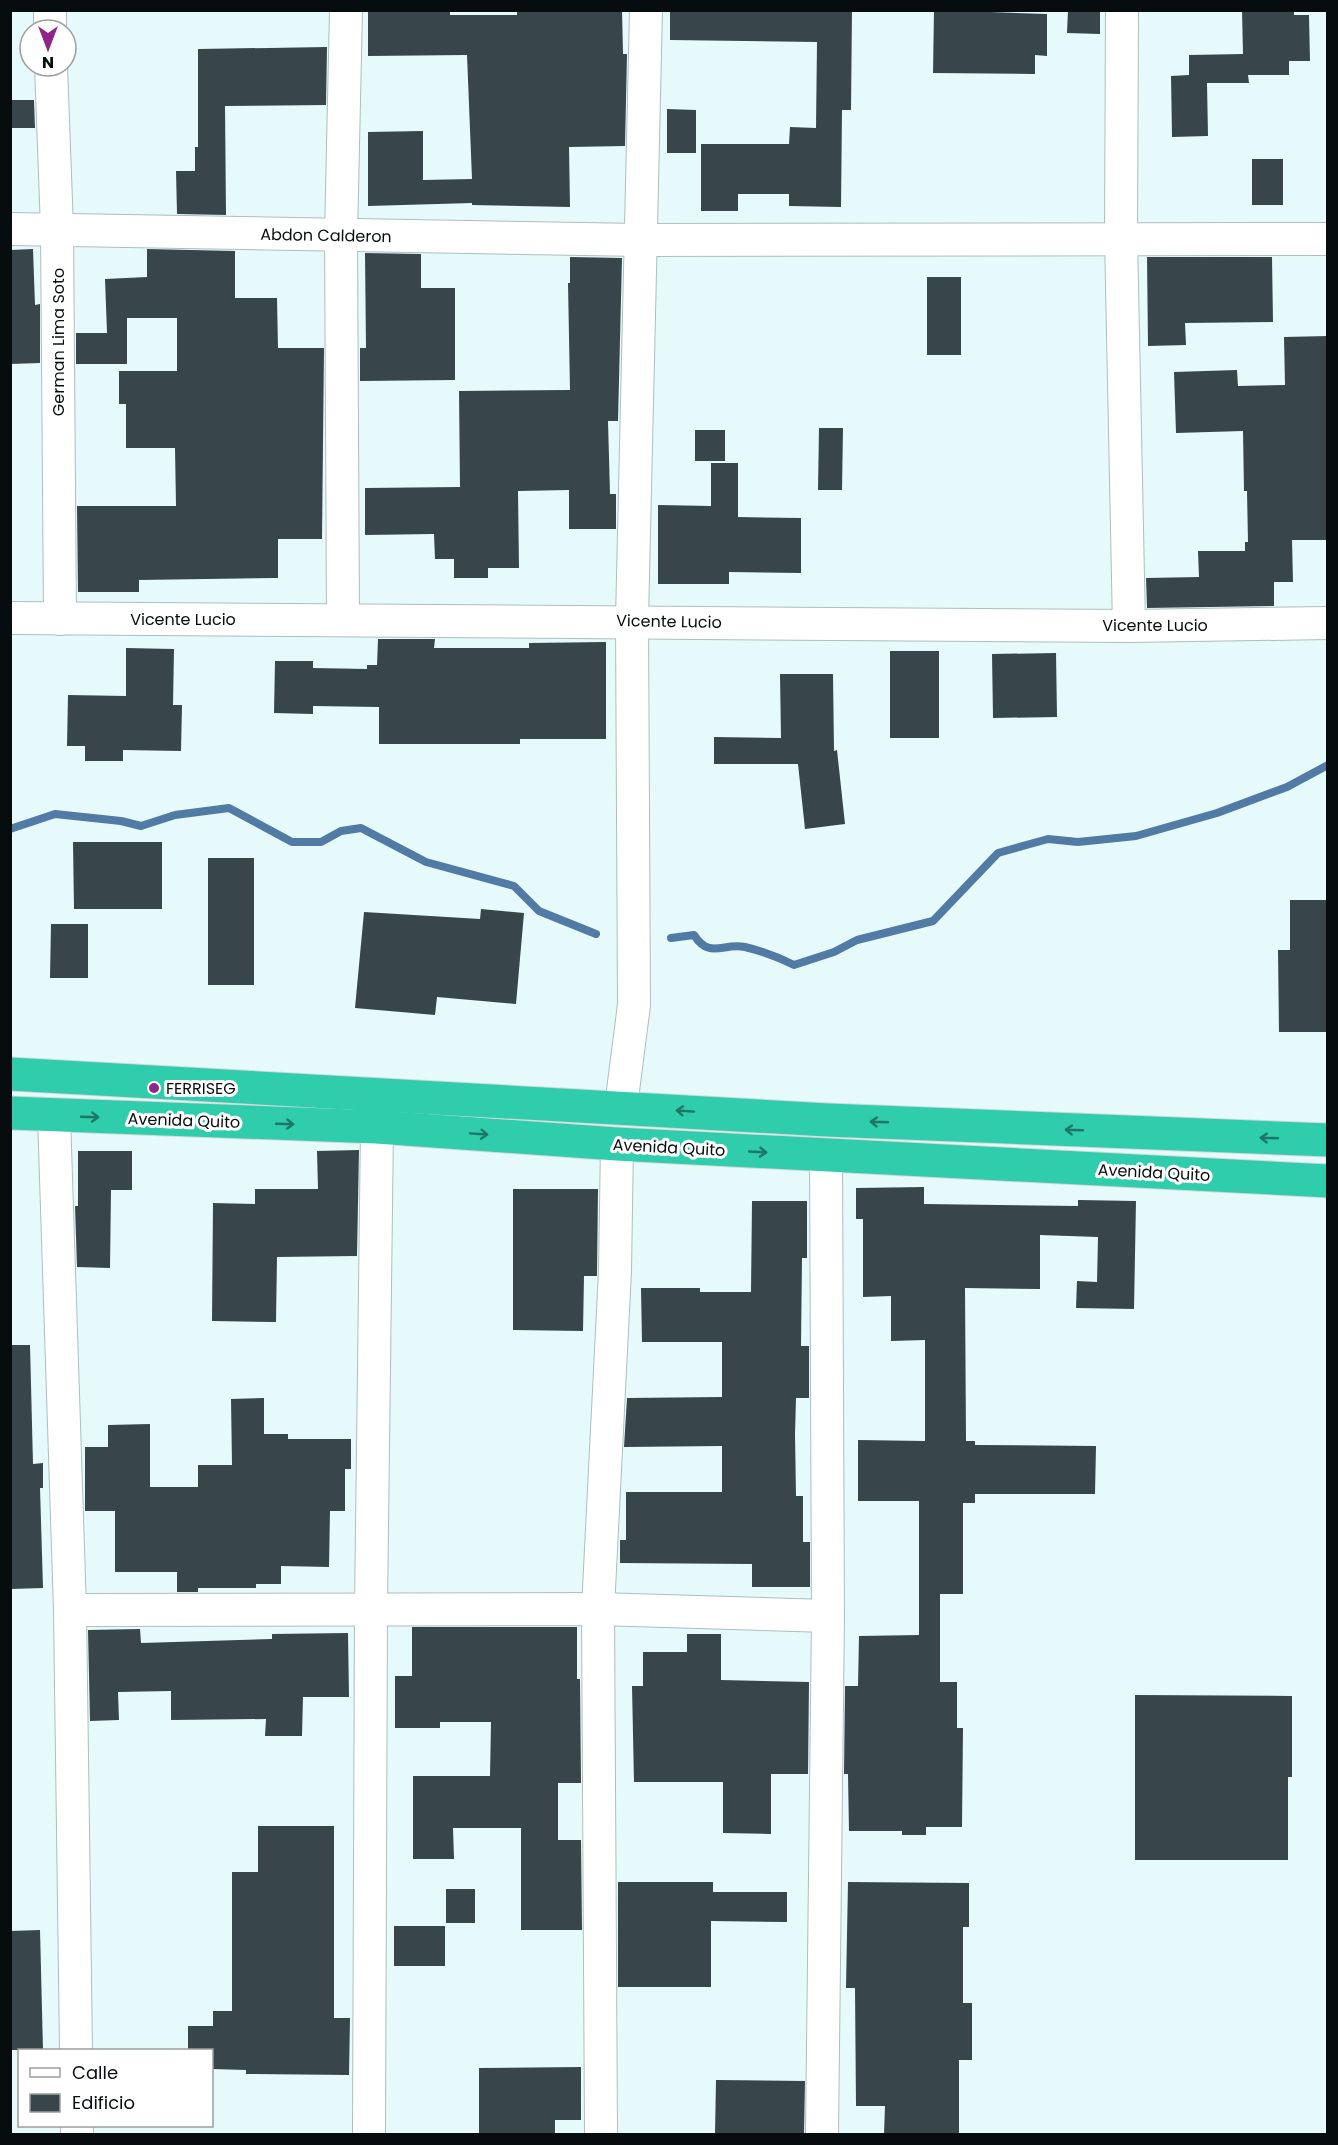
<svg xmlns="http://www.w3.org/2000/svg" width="1338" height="2145" viewBox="0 0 1338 2145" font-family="Poppins,sans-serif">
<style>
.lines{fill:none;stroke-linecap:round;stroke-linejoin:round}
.stream{stroke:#517aa4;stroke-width:8}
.building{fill:#38454b}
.minor-casing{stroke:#acbebf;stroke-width:34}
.highway-casing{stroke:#d7d8d8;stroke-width:35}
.minor{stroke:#fff;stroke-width:32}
.highway{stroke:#2fcdab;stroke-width:33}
.oneway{stroke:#1d7764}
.poi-dot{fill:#8f268a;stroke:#fff;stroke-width:2}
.labels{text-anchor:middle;stroke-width:6;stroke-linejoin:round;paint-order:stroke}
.street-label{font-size:16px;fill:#070d0e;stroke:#fff}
.poi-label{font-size:16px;fill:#070d0e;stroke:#fff;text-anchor:start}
</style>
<rect width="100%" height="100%" fill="#e7fafb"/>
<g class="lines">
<g class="stream">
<path d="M 10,829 L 55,814 L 121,821 L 141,826 L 175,815 L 229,808 L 292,842 L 321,842 L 341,831 L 361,828 L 426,862 L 514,886 L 539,911 L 596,934"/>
<path d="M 671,938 L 694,935 C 710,960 724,942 745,947 C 762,951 778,957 794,965 L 834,952 L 857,940 L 933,921 L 998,853 L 1048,839 L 1078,842 L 1136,836 L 1217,813 L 1287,787 L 1328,765"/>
</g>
</g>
<g class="building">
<path d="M 368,10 L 450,10 L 450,15 L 517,15 L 517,10 L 622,10 L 623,54 L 627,54 L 625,146 L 569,147 L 570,207 L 472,205 L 472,203 L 368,206 L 368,132 L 423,131 L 423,180 L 472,179 L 467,55 L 368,56 Z"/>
<path d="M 670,10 L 852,10 L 851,110 L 842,110 L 841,207 L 789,206 L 789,194 L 738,194 L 738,211 L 701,211 L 701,144 L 789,144 L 790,127 L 816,128 L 817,42 L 670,40 Z"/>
<path d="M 934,10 L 1047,14 L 1047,56 L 1035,55 L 1035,74 L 933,73 Z"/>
<path d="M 1068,10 L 1100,10 L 1100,34 L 1067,33 Z"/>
<path d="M 1242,10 L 1294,10 L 1294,15 L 1309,15 L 1310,61 L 1289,61 L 1289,75 L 1248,75 L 1249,83 L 1207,83 L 1208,136 L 1172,137 L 1171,76 L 1189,75 L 1189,55 L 1243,54 Z"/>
<path d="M 327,47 L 326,105 L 225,106 L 226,215 L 177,214 L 176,171 L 195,171 L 195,147 L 198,147 L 198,49 Z"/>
<path d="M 10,100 L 34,100 L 35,128 L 10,128 Z"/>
<path d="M 667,109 L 696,110 L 696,153 L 667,153 Z"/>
<rect x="1252" y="159" width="31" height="46"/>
<path d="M 33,249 L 35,305 L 40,304 L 40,363 L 10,364 L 10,250 Z"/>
<path d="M 147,249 L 235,251 L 235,298 L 277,298 L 278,348 L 324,348 L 322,539 L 278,539 L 278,578 L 139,580 L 139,592 L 78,592 L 77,506 L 176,506 L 175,448 L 126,448 L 126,404 L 119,404 L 119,371 L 177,371 L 177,318 L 127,318 L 127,364 L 76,364 L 76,333 L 107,333 L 105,279 L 147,277 Z"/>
<path d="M 365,253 L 421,254 L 421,288 L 455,288 L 455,380 L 360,381 L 360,348 L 366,348 Z"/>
<path d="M 570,257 L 622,258 L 618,421 L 608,421 L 610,494 L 616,494 L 616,529 L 569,529 L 569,490 L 518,491 L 519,568 L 488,568 L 488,578 L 454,578 L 454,559 L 435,559 L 434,534 L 365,535 L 365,488 L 460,487 L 459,391 L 570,390 L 568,283 L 570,283 Z"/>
<path d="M 1147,257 L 1272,257 L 1273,322 L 1185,323 L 1186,345 L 1148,346 Z"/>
<rect x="927" y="277" width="34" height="78"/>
<path d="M 1328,336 L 1328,540 L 1292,540 L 1293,582 L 1274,582 L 1274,606 L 1147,608 L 1146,578 L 1199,577 L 1198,551 L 1245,551 L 1245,542 L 1248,542 L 1247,491 L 1244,491 L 1243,431 L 1176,433 L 1174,372 L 1237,370 L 1238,386 L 1285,385 L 1284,337 Z"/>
<path d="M 819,428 L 843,428 L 842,490 L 818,490 Z"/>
<rect x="695" y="430" width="30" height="31"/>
<path d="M 711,463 L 738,463 L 738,517 L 801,518 L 801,573 L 729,572 L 729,584 L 658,584 L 658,505 L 711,506 Z"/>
<path d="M 378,639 L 435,639 L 434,648 L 529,648 L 529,643 L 606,642 L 606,739 L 520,739 L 520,744 L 379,744 L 379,707 L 313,706 L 313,714 L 274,713 L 275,661 L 313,661 L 313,668 L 367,669 L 367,665 L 377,665 Z"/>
<path d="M 126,648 L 174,649 L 173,705 L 182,705 L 181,751 L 123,750 L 123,761 L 85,761 L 85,746 L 67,746 L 68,695 L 126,696 Z"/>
<rect x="890" y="651" width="49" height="87"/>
<path d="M 1056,653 L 1057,717 L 993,718 L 992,654 Z"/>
<path d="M 780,674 L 833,674 L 834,751 L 837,750 L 845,824 L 805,829 L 798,764 L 714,764 L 714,737 L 781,738 Z"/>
<path d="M 73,842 L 162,842 L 162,909 L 74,909 Z"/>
<rect x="208" y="858" width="46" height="127"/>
<path d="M 1290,900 L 1328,900 L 1328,1032 L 1279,1032 L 1278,950 L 1290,950 Z"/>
<path d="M 481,909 L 524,913 L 516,1004 L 437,997 L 435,1015 L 355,1008 L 364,912 L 480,919 Z"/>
<path d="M 51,924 L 88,924 L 88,978 L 50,978 Z"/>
<path d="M 359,1150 L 357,1256 L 277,1257 L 276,1322 L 212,1321 L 213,1203 L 255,1204 L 255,1189 L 318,1189 L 317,1151 Z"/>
<path d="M 78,1151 L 132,1151 L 132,1190 L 111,1190 L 110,1268 L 77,1267 L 75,1206 L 78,1206 Z"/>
<path d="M 924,1187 L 924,1204 L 1078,1206 L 1078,1200 L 1136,1201 L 1134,1309 L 1076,1308 L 1077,1281 L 1097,1282 L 1098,1237 L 1040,1235 L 1040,1289 L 965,1288 L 966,1441 L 975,1441 L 975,1445 L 1096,1446 L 1095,1494 L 975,1494 L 975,1503 L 963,1503 L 963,1594 L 940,1594 L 940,1682 L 957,1682 L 957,1728 L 963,1728 L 962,1827 L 926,1827 L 926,1835 L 902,1835 L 902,1831 L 849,1831 L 848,1774 L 844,1774 L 845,1686 L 858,1686 L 859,1636 L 919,1635 L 919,1501 L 858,1501 L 858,1440 L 925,1441 L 925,1340 L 891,1341 L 891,1296 L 863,1297 L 863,1219 L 856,1219 L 856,1188 Z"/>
<path d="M 513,1189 L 598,1189 L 597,1276 L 584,1276 L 583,1331 L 513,1330 Z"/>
<path d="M 752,1201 L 807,1201 L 807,1258 L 802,1258 L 801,1346 L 809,1346 L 809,1398 L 796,1398 L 795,1434 L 796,1496 L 803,1496 L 803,1542 L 810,1542 L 810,1587 L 752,1587 L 752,1564 L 620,1563 L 620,1540 L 626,1540 L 626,1492 L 722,1492 L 722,1446 L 624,1447 L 627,1398 L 722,1397 L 722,1342 L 642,1342 L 641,1288 L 700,1288 L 700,1292 L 751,1292 Z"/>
<path d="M 10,1345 L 30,1345 L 33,1464 L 43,1463 L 43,1488 L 40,1488 L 43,1588 L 11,1589 Z"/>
<path d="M 264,1398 L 264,1434 L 288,1434 L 288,1439 L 351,1439 L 351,1469 L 345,1469 L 345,1511 L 330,1511 L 329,1567 L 281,1566 L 281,1584 L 256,1584 L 256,1588 L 198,1588 L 198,1592 L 177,1592 L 177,1572 L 115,1572 L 115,1511 L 85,1511 L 85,1447 L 108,1447 L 108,1425 L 150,1424 L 150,1487 L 198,1487 L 198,1465 L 232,1465 L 231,1399 Z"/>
<path d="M 412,1627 L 577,1627 L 577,1679 L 580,1679 L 581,1783 L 558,1783 L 558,1840 L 581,1840 L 582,1930 L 521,1930 L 521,1828 L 453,1828 L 454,1859 L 413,1859 L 413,1776 L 490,1776 L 491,1722 L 440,1722 L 440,1728 L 395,1728 L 395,1676 L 412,1676 Z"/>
<path d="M 140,1629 L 141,1643 L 272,1639 L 272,1634 L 348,1633 L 349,1697 L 303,1697 L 302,1736 L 265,1736 L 266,1719 L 171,1720 L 171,1691 L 118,1692 L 119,1720 L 90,1721 L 88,1630 Z"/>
<path d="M 687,1634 L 721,1634 L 721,1680 L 809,1682 L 808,1774 L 771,1774 L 771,1834 L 723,1833 L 723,1782 L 634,1782 L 632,1686 L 643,1686 L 643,1652 L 687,1652 Z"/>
<path d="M 1135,1695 L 1292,1696 L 1292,1777 L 1288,1777 L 1288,1860 L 1135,1860 Z"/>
<path d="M 258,1826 L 334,1826 L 334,2018 L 350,2018 L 349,2075 L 246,2074 L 246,2070 L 212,2069 L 212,2050 L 188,2050 L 188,2026 L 213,2026 L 213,2011 L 232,2011 L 232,1872 L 258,1872 Z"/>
<path d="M 618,1882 L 713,1882 L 713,1892 L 787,1892 L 787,1922 L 711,1921 L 711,1987 L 618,1987 Z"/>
<path d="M 848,1882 L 969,1883 L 969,1927 L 963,1927 L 963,2003 L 972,2003 L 972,2060 L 959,2060 L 959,2134 L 884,2134 L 885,2106 L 856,2106 L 855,1988 L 846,1988 Z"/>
<rect x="446" y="1889" width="29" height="34"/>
<rect x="394" y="1926" width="51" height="40"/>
<path d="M 40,1930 L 43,2050 L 10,2050 L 10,1931 Z"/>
<path d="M 581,2067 L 581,2120 L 555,2120 L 555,2134 L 479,2134 L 479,2068 Z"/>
<path d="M 716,2080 L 805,2081 L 804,2134 L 715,2134 Z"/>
</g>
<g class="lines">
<g class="minor-casing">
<g id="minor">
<path d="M 50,10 L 50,30"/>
<path d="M 1122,10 L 1121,237 L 1129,626"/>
<path d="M 51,66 L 57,229 L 60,619"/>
<path d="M 10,229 L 641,240 L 1328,239"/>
<path d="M 10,618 L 1129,626 L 1328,623"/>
<path d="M 343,619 L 341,236 L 346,10"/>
<path d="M 621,1106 L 634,1005 L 632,620 L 646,10"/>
<path d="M 54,1116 L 70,1610 L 76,2050"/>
<path d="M 70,1610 L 598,1609 L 828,1616"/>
<path d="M 77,2126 L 77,2134"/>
<path d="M 369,2134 L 371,1608 L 377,1127"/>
<path d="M 601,2134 L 598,1609 L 615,1271 L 617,1144"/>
<path d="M 822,2134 L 828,1616 L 826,1155"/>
</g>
</g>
<g class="highway-casing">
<g id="highway">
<path d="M 10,1074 L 828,1120 L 1328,1140"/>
<path d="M 10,1113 L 377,1127 L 617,1144 L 1328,1181"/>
</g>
</g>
<use href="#minor" class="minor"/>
<use href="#highway" class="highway"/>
</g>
<defs><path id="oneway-shaft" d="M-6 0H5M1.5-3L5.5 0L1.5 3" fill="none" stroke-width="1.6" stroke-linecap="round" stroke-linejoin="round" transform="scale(1.5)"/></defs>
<g class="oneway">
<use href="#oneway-shaft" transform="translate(685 1111) rotate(-176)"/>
<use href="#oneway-shaft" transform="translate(90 1117) rotate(2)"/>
<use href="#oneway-shaft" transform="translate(879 1122) rotate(-178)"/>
<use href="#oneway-shaft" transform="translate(285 1124) rotate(2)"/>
<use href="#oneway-shaft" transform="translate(1074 1130) rotate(-178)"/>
<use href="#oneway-shaft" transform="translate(479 1134) rotate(4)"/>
<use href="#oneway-shaft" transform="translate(1269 1138) rotate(-178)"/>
<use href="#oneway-shaft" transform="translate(758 1152) rotate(3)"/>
</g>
<circle class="poi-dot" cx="154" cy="1088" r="6"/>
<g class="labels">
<g class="street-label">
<text transform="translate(326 235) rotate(1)" y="6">Abdon Calderon</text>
<text transform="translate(58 342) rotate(-90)" y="6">German Lima Soto</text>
<text x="183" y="625">Vicente Lucio</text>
<text transform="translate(669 621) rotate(1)" y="6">Vicente Lucio</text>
<text x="1155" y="631">Vicente Lucio</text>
<text transform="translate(184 1120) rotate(2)" y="6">Avenida Quito</text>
<text transform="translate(669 1147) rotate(3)" y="6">Avenida Quito</text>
<text transform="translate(1154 1172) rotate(3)" y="6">Avenida Quito</text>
</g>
<g class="poi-label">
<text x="166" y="1094">FERRISEG</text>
</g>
</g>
<rect width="1338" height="2145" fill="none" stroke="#070d0e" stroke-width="24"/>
<rect x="18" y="2049" width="195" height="78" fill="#ffffff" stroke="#9c9e9f" stroke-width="1.5"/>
<rect x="30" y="2068" width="30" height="9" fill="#ffffff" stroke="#9c9e9f" stroke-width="1.5"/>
<text x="72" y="2079" font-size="18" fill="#070d0e">Calle</text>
<rect x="30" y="2094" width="30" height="18" fill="#38454b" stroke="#9c9e9f" stroke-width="1.5"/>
<text x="72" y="2109" font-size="18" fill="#070d0e">Edificio</text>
<g transform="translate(48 48) rotate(180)"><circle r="28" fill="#ffffff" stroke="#9c9e9f" stroke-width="1.5"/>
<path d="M0-4.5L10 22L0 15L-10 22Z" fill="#8f268a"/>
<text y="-9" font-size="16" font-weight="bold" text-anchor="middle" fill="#070d0e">N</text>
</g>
</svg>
